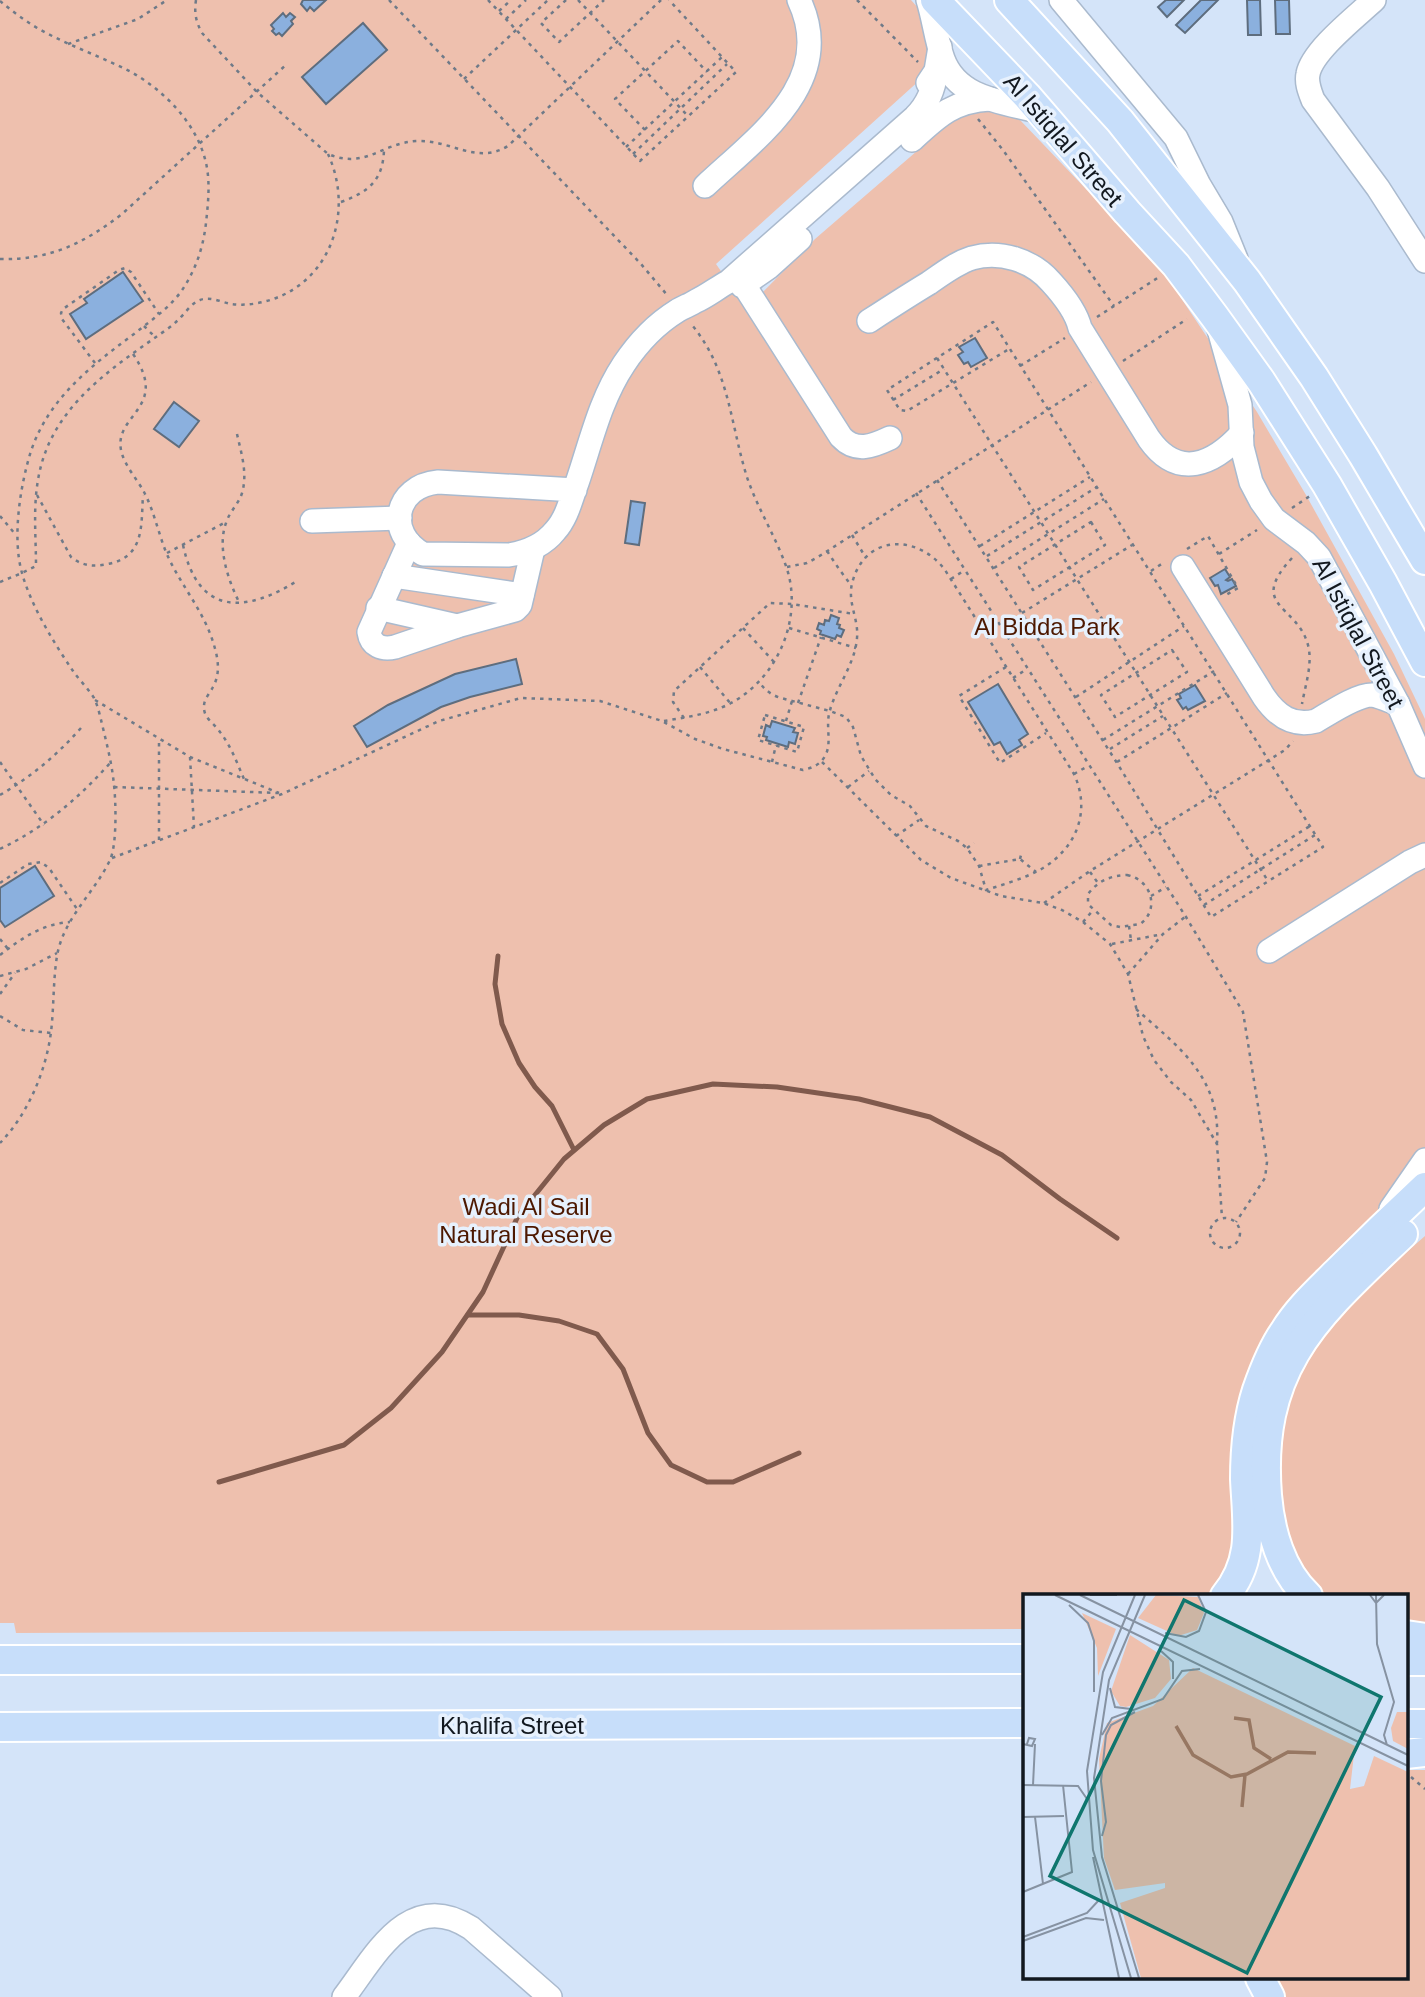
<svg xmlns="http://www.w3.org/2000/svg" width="1425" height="1997" viewBox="0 0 1425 1997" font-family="Helvetica,sans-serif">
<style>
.green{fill:#eec0ae}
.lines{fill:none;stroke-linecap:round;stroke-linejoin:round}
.stream{stroke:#805a4d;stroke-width:5}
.building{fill:#8bb0de;stroke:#5e6d7e;stroke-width:2}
.minor-casing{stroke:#aabace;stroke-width:26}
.major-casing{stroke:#fff;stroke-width:32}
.path{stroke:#6f7a88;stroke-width:2.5;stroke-dasharray:3.5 5;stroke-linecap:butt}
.minor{stroke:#fff;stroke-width:23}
.major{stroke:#c7defa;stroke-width:28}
.labels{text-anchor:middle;stroke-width:7;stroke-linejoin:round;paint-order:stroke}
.street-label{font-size:24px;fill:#12181f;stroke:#e7f1fd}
.park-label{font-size:24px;fill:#4d1800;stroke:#e7f1fd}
.inset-river{fill:none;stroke:#af7761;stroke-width:3.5}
.inset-road{fill:none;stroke:#8692a2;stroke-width:2}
.view{fill:#0f766e;fill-opacity:0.15;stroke:#0f766e;stroke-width:3.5}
.inset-edge{fill:none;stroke:#12181f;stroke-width:3.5}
</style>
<rect width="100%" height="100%" fill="#d4e4f9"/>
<g class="green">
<path d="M 0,0 L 911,0 L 919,9 L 936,43 L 921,79 L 716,264 L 741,300 L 762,293 L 815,239 L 961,113 L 982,106 L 1012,115 L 1020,120 L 1087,190 L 1102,195 L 1159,265 L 1257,412 L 1306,495 L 1394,654 L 1425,719 L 1425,1181 L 1321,1278 L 1243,1511 L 1221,1596 L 1024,1596 L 1024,1629 L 16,1633 L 14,1623 L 0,1623 Z"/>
<path d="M 1425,1236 L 1425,1627 L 1406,1624 L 1406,1596 L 1328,1596 L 1313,1584 L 1284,1530 L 1276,1500 L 1278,1437 L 1296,1374 L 1316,1342 L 1386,1270 Z"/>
<path d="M 1406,1770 L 1425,1770 L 1425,1997 L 1283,1997 L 1271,1978 L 1406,1978 Z"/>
</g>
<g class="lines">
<g class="stream">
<path d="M 498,956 L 495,984 L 502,1024 L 519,1063 L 535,1087 L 552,1106 L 574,1150"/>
<path d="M 468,1315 L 519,1315 L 559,1321 L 597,1334 L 623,1369 L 648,1433 L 671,1465 L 707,1482 L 733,1482 L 799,1453"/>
<path d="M 219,1482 L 344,1445 L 391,1408 L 442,1352 L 483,1292 L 518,1216 L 564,1159 L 604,1125 L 647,1099 L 713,1084 L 777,1087 L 859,1099 L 930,1117 L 1002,1155 L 1060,1199 L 1117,1238"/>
</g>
</g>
<g class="building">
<path d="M 303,0 L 326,0 L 314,11 L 310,7 L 307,11 L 301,4 Z"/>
<path d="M 1166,0 L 1184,0 L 1167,17 L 1158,7 Z"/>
<path d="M 1201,0 L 1218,0 L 1185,33 L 1176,25 Z"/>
<path d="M 1247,0 L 1260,0 L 1261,35 L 1248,35 Z"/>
<path d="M 1275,0 L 1289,0 L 1290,34 L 1276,34 Z"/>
<path d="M 283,13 L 286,17 L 290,13 L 295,17 L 291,21 L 293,24 L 282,36 L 279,33 L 276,35 L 272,31 L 274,29 L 271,25 Z"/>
<path d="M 363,23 L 387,50 L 326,104 L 302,77 Z"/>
<path d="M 123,272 L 143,301 L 86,339 L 70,314 L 87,303 L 84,299 Z"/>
<path d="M 975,338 L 987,358 L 971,367 L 968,362 L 964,364 L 958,355 L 963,352 L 959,347 Z"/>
<path d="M 174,402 L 199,421 L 179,447 L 154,429 Z"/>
<path d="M 631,501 L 645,503 L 639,545 L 625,543 Z"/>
<path d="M 1225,569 L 1230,577 L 1226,580 L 1228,581 L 1232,579 L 1236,586 L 1221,594 L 1218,585 L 1215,586 L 1210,578 Z"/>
<path d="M 831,615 L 839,618 L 837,624 L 840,625 L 839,628 L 844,630 L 841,637 L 837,635 L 835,639 L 820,634 L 821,631 L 817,629 L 819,623 L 824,625 L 825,620 L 829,621 Z"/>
<path d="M 516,659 L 522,684 L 470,697 L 441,707 L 367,747 L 354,726 L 388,705 L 455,674 Z"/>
<path d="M 998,684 L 1028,734 L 1019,740 L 1022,745 L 1007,754 L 1000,742 L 994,745 L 968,702 Z"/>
<path d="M 1195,685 L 1205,701 L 1188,710 L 1186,707 L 1183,709 L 1177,700 L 1181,698 L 1179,694 Z"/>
<path d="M 772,721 L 795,728 L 793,732 L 798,733 L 795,744 L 789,742 L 788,747 L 766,740 L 767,737 L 763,736 L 766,725 L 770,727 Z"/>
<path d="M 35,866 L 54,896 L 5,927 L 0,920 L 0,888 Z"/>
</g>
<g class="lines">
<g class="minor-casing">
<g id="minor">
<path d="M 928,0 C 934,19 936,40 943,59 C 958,100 1005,102 1041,112"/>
<path d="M 1061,0 L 1176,138 L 1199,185 L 1221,222 L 1236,259"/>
<path d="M 1374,0 C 1357,16 1312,51 1308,74 C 1306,83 1310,92 1313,100 L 1378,188 L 1425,261"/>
<path d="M 928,83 L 936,71 L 940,47"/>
<path d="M 912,140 C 938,116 953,101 990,99"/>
<path d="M 705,186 C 757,137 838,82 799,0"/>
<path d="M 744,285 L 841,437 C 856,453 873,446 890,438"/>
<path d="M 742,286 L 769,267 L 800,239"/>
<path d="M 869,321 C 889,308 909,295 929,283 C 942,274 956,263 972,258 C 1000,250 1032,260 1051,282 C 1062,294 1076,311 1080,328 L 1149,439 C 1178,480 1213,465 1242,433"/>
<path d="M 1218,326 L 1240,405 L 1242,447 L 1251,482 L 1261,501 L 1274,519 L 1306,543 L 1319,557 L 1398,704 L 1425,766"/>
<path d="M 575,490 L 438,482 C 395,486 385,533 423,554 L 509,555 C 527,552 543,546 555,531 C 567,518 571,499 577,483 C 591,442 600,400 624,364 C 638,343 656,324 677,311 C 683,307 690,305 696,301 C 707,296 717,288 728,282 L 915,117 C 928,104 934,90 936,71"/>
<path d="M 312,521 L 400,518"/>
<path d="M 409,543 L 369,632 C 371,646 382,650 395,647 L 457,626 L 515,610 L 520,605 L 533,549"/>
<path d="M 1183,567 L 1264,697 C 1277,716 1293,727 1316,721 C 1330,713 1356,695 1372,695 C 1380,696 1390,701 1398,704"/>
<path d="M 394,576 L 522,595"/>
<path d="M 378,608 L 457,626"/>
<path d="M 1269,951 L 1410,862 L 1425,855"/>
<path d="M 1391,1209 L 1425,1160"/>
<path d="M 344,1997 C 376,1955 409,1888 471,1928 L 550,1997"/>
</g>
</g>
<g class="major-casing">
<g id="major">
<path d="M 935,0 L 1027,96 L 1127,212 L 1176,265 L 1215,317 L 1261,381 L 1327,485 L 1383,583 L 1425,662"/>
<path d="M 1009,0 L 1120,121 L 1247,281 L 1314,377 L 1363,455 L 1425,560"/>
<path d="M 1225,1596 C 1255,1560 1247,1523 1245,1479 C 1245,1449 1248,1418 1257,1390 C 1264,1370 1272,1349 1284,1332 C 1298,1309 1318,1291 1337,1272 C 1366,1243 1395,1215 1425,1187"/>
<path d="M 1308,1596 C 1281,1571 1270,1531 1267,1495 C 1257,1365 1317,1316 1403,1234"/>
<path d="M 1406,1635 L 1425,1638"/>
<path d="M 0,1660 L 1024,1659"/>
<path d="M 1406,1661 L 1425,1661"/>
<path d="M 1406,1724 L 1425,1724"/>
<path d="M 0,1727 L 1024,1723"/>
<path d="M 1406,1754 L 1425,1752"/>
<path d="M 1260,1978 L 1270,1997"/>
</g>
</g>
<g class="path">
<path d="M 196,0 C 194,13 196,22 202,33 L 257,92 L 328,154 C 366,170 382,142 418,141 C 451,140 477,165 508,146 L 661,0"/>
<path d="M 389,0 L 641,264 L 668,296"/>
<path d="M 488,0 L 640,161 L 736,72 L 669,0"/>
<path d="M 566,0 L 541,23 L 559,42 L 604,0"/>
<path d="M 578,0 L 688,116"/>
<path d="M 857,0 L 918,62"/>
<path d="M 0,1 C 12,11 25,21 39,29 C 69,46 103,57 133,73 C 167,93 200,127 207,168 C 210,186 208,204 206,223 C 203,249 195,272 180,293 C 167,310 150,321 134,334 C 91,366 49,398 31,451 C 20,486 12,538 22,573 C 31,606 54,643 73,671 C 79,680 88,688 94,698 C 98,706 100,716 102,724 C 107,745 112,764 114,785 C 116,803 117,845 110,860 C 95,892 63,919 57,956 C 53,981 54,1007 51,1032 C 46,1071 28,1114 0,1143"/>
<path d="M 499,11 L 511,0"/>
<path d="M 506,19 L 526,0"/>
<path d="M 68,44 L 138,19 L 167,0"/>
<path d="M 464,79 L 548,0"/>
<path d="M 978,119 L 1003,150 L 1114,306"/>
<path d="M 645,130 L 615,99 L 678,41 L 707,72"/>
<path d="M 626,147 L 722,57"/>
<path d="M 633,154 L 727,64"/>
<path d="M 341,202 C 368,192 383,181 384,150"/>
<path d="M 0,259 C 50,260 83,244 122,214 L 287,64"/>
<path d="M 1097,317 L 1159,277"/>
<path d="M 144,326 L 155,337"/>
<path d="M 133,354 C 170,408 114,414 121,450 C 124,465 137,479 144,492 C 154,511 158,532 166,552 C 178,581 200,606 211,636 C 217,653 222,671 213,687 C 210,693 204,699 204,706 C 203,718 214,723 220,732 C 231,746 237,763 244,779"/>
<path d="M 937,358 L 1268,881"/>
<path d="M 1123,361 L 1187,319"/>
<path d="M 95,363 L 62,319 L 61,313 L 63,309 L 119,270 L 125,268 L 131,272 L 159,314"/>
<path d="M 1020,366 L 1065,338"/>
<path d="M 893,400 L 944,369"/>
<path d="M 237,434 C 241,452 247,471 243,489 C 241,502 230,510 226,523 C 217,547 228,580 239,602"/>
<path d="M 937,480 L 1117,763 L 1211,917 L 1323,847 L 993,322 L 887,390 L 900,410 L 907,411 L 1009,349"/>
<path d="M 916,493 L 1186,917 L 1243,1012 L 1267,1162 L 1265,1178 L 1236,1222"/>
<path d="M 37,495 L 71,557 C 82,566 94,567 108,564 C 145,557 141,525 143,495"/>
<path d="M 1292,508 L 1310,496"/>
<path d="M 0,516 L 16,535"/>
<path d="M 1091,522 L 1105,545 L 1033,590 L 1019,567 Z"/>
<path d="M 852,535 L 866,558"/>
<path d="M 183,545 C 198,615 244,614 297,581"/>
<path d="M 980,546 L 1090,477"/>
<path d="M 1187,549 L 1208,536 L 1238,588 L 1224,596"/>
<path d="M 827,551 L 839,569 L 851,585"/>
<path d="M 167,553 L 226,522"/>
<path d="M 1219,554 L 1257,530"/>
<path d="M 987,556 L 1097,487"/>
<path d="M 1292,558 C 1247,607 1297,604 1308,645 C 1313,664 1305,686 1302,704"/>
<path d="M 787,567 L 807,563 L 818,557 L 1091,382"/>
<path d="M 994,568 L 1104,499"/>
<path d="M 1151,571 L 1163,563"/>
<path d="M 951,579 L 965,570"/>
<path d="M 0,582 L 22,573 L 36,566 C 36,538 33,508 38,480 C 49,412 103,374 156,337 C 163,332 171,327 177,321 C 184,315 191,303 200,300 C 210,296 221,302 231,304 C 240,305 249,305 258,303 C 328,290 356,215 328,154"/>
<path d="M 1022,613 L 1132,545"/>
<path d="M 743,628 L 774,662"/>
<path d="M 789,628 L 856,648"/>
<path d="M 1172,650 L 1187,672 L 1115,717 L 1101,695 Z"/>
<path d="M 700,667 L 731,704"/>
<path d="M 1006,667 L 959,696 L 1000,763 L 1046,733"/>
<path d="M 1013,678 L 1027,669"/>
<path d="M 1076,697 L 1184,626"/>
<path d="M 95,700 L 190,757 L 279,793"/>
<path d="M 798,703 L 821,637"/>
<path d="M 765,715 L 804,727 L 797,752 L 758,740 Z"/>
<path d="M 684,718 L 673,702 L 674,691 L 770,603 L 792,604 L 854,614"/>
<path d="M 664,721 C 687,717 711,714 731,703 C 778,678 804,617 786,566 C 775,535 756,506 746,474 C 730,421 729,370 692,325"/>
<path d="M 786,721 L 792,701"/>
<path d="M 1103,740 L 1214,671"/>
<path d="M 1110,749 L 1163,716"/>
<path d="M 190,757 L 194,827"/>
<path d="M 0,762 L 44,825"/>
<path d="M 772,762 L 776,745"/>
<path d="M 822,762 L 921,860 L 951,878 L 1001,896 L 1043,903 L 1062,910 L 1083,922 L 1110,944 L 1128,974 L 1143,1036 L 1154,1060 L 1171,1082 L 1191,1100 L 1217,1144 L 1222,1218"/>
<path d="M 1117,762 L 1227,693"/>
<path d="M 1074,774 L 1088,766"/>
<path d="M 114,787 L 278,793"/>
<path d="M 848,787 L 869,771"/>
<path d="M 0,795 C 31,777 57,755 81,728"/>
<path d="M 896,836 L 919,820"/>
<path d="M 159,840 L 159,739"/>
<path d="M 967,848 L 974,843"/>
<path d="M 0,849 C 44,828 79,798 111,762"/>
<path d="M 112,858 L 282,794 L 439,721 L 521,698 L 600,701 L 662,721 L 695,739 L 723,749 L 803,770 C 812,768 820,765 825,756 C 832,744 826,728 829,714 C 835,688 855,665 857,638 C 859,618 846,601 853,580 C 867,533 919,535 945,570 L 1074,774 C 1091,811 1077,847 1043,868 C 1026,878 1005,884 986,890 L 979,866 L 967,848 L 958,841 L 926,826 L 910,806 L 891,795 L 875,779 L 861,756 L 853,727 L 846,717 L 830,711 L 781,698 C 771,695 765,690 759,682"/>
<path d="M 1020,859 L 1022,851"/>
<path d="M 979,866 L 1020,859 L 1036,872"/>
<path d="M 1090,872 L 1098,883"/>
<path d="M 1127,875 C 1152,880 1160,910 1140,924 L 1120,927 L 1111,925 L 1090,906 L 1088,902 L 1088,894 C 1099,880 1110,876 1127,875 Z"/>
<path d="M 0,883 L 28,864 L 41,862 L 49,868 L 77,909"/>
<path d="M 1151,896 L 1166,887"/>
<path d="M 1198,896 L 1310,826"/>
<path d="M 1044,903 L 1090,871 L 1269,760 L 1285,750 L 1293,741"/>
<path d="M 1204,905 L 1315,835"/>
<path d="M 1083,922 L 1094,909"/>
<path d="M 1129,926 L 1131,940"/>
<path d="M 0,939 L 8,949"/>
<path d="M 1112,944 L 1163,934"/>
<path d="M 0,955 C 22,938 42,924 70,922"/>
<path d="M 1128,974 L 1163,934 L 1185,917"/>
<path d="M 0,976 L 26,969 L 57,953"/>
<path d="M 0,994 L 15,973"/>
<path d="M 1136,1009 C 1181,1049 1221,1078 1217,1143"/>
<path d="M 0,1016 L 23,1030 L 51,1033"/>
<circle cx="1225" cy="1233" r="15"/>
<path d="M 1411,1777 L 1425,1789"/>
</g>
<use href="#minor" class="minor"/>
<use href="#major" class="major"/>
</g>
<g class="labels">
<g class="street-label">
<text transform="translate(1063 140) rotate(49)" y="8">Al Istiqlal Street</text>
<text transform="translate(1358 633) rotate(62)" y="8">Al Istiqlal Street</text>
<text x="512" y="1734">Khalifa Street</text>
</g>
<g class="park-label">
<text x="1047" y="635">Al Bidda Park</text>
<text x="526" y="1215">Wadi Al Sail<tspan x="526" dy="28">Natural Reserve</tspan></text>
</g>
</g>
<g transform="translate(1023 1594)">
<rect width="385" height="385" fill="#d4e4f9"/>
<path d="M 133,1 L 175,3 L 181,19 L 174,36 L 155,42 L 115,24 ZM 59,19 L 93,35 L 75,82 L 74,54 ZM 107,41 L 146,66 L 148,85 L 132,104 L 103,113 L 97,112 L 88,97 ZM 170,74 L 332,152 L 327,195 L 341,192 L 351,162 L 385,178 L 385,384 L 118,384 L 97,309 L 142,294 L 142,289 L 92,296 L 81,264 L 76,165 L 84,129 L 130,112 ZM 374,118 L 385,118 L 385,155 L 370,147 L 368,134 Z" fill="#eec0ae"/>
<path class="inset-river" d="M 211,124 L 226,126 L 231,154 L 248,165M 153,132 L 170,161 L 208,183 L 224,180 L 265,158 L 293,159M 219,213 L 222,181"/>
<path class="inset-road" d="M 32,1 L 385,172M 57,1 L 385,161M 67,1 L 94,1M 347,1 L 353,9 L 361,1M 353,1 L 354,50 L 371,108 L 361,141 L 364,151M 46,11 L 65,29 L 71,47 L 71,98M 142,39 L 163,43 L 176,37 L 183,18 L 175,1M 138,57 L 150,68 L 150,85M 87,94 L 92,113 L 108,115M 79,141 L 89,124 L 140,105 L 159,77 L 177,75M 0,150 L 9,152 L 12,145 L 6,144 L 4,150M 0,191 L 55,192 L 64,205M 10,191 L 12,150M 0,223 L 41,222M 12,223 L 20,290M 79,242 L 83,228 L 78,187 L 83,141 L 88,131 L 112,118M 70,263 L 96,384M 0,298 L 49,278 L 40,191M 0,343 L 64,319 L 76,306M 0,347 L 63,324 L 81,326M 108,384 L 70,256 L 64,177 L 80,78 L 112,1M 116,384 L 79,263 L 71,184 L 86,86 L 122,1"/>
<path class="view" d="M 161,6 L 358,103 L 224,379 L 27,282 Z"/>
<rect width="385" height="385" class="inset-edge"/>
</g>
</svg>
